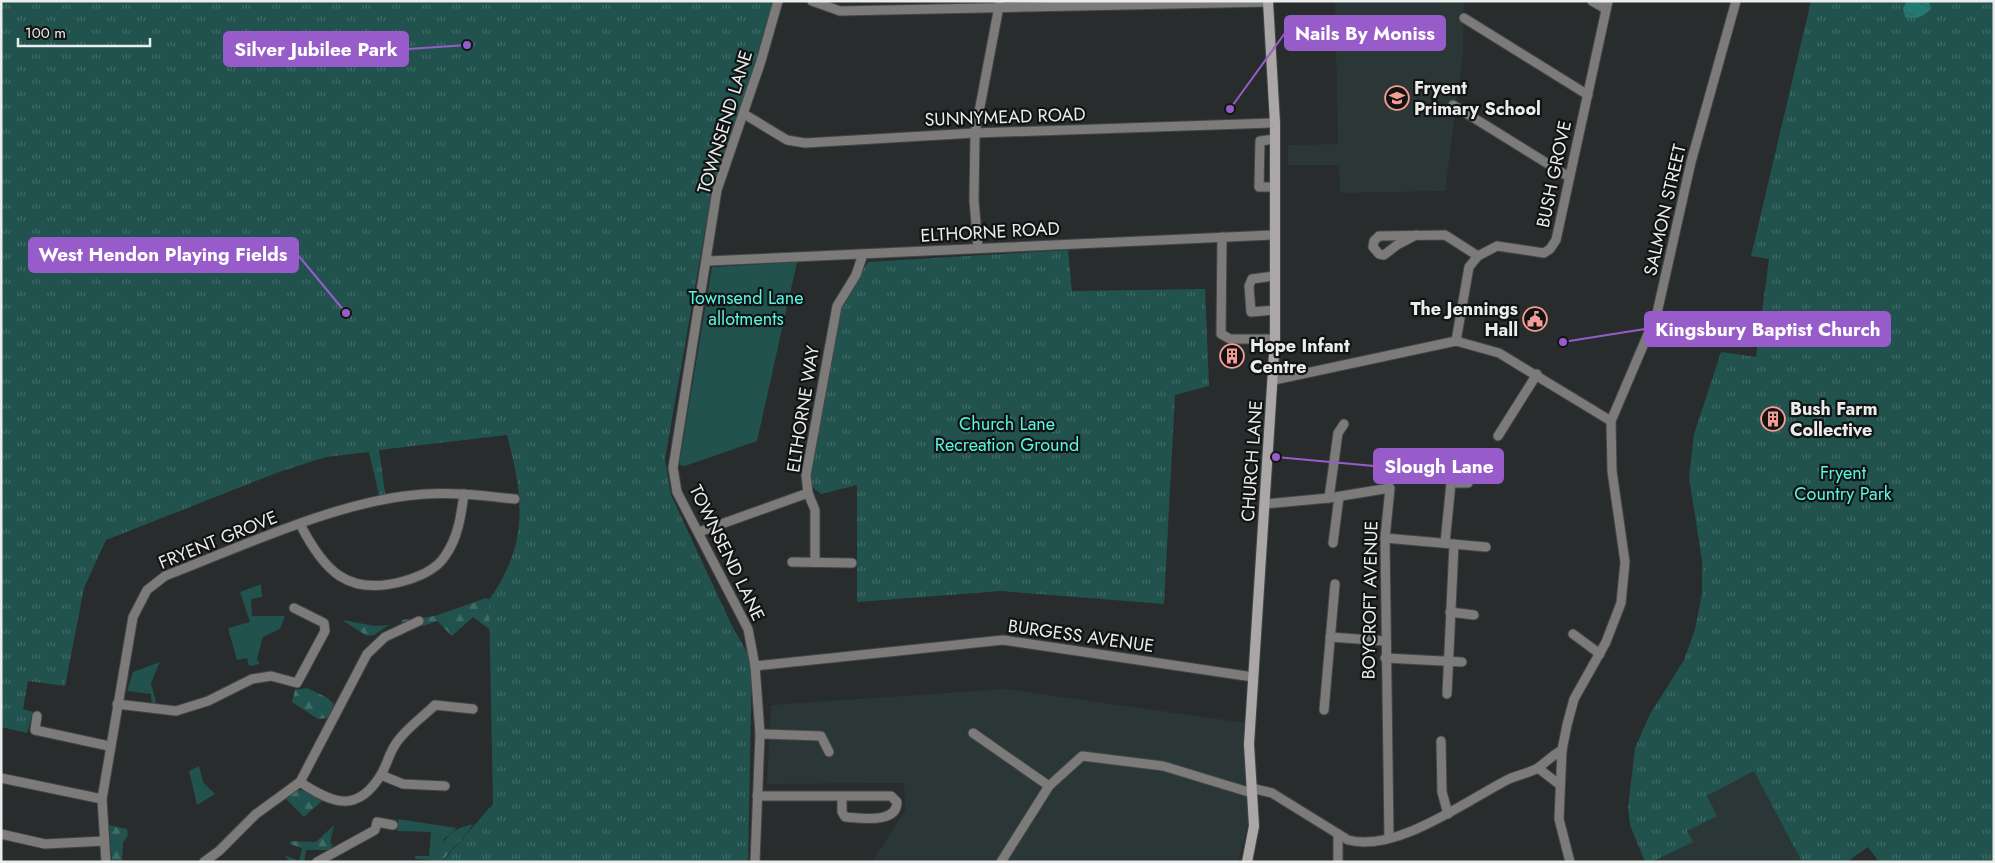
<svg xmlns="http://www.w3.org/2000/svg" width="1995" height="863" viewBox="0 0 1995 863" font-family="Jost,sans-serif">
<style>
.built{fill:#2b3736}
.green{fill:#21524e}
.forest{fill:url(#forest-firs)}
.park{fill:url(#park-tufts)}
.water{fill:url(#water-ripples)}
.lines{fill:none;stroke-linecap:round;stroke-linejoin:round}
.minor-casing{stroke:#434747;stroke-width:11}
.secondary-casing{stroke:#434747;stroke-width:12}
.minor{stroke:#7d7a7a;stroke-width:9}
.secondary{stroke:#aba7a7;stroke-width:10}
.labels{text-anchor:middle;stroke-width:4.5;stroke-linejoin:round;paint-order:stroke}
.poi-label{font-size:18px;font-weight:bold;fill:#eaedec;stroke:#121414;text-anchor:start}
.street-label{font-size:18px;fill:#eaedec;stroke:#121414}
.park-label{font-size:18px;fill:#5af5e7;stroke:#121414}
.leader{fill:none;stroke:#975cca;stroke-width:2}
.callout-dot{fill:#975cca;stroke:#121414;stroke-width:2}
.callout{fill:#975cca;stroke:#975cca;stroke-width:2}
.callout-label{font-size:19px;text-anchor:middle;font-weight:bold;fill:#fff}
</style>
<defs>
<pattern id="forest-firs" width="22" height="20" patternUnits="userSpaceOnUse" patternTransform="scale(1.25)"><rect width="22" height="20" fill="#21524e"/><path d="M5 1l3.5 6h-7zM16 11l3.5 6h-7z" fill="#416b68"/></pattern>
<pattern id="park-tufts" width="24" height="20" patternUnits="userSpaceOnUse" patternTransform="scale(1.25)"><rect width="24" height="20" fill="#21524e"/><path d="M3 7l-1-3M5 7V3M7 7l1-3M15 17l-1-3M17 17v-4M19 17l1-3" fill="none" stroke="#416b68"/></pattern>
<pattern id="water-ripples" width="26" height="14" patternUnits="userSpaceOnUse" patternTransform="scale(1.25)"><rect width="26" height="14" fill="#237a72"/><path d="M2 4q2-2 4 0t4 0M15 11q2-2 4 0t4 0" fill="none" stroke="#34605c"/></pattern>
</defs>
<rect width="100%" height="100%" fill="#282c2c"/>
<g class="built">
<path d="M 1335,1 L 1464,1 L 1463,52 L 1445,191 L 1340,193 L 1339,165 L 1288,165 L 1288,145 L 1338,144 Z"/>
<path d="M 1005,689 L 1246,723 L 1250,817 L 1238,862 L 872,862 L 905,811 L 904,783 L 767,784 L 771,705 Z"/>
<path d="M 1754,771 L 1802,862 L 1652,862 L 1693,842 L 1687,831 L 1717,816 L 1707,796 Z"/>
</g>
<g class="green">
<path d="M 797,262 L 757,441 L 685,466 L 679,465 L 712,267 Z"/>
<path d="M 261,584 L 262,597 L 251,599 L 252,616 L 285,616 L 280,629 L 263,637 L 257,659 L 260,664 L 249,666 L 247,658 L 237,660 L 228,628 L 250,622 L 240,592 Z"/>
<path d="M 160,662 L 151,683 L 157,706 L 152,705 L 151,694 L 127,691 L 133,672 Z"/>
<path d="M 199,766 L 203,782 L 215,794 L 197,805 L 189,771 Z"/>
<path d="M 398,819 L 457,828 L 444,839 L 439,852 L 430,860 L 415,859 L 415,856 L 429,856 L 431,832 L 397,831 Z"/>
</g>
<g class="forest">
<path d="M 486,598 L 495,602 L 495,623 L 489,629 L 473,617 L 452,636 L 437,621 L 423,626 L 401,626 L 402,620 L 435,616 Z"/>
<path d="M 342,620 L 375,626 L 389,625 L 374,635 L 367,636 Z"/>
<path d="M 307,688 L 326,697 L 334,704 L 328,718 L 318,719 L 292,702 L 295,690 Z"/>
<path d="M 297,790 L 307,791 L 322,801 L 304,817 L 286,799 Z"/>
<path d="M 473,824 L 467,833 L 441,862 L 429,862 C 447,842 442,832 473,824 Z"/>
<path d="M 109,825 L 127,829 L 128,835 L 123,843 L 122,862 L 112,862 Z"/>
<path d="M 334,825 L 330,843 L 333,844 L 330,850 L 306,850 L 304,862 L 290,862 L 284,855 L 299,861 L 302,848 L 290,844 L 290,841 L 316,842 Z"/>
</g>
<g class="park">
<path d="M 1,1 L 773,1 L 743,110 L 712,190 L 665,459 L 671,495 L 732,626 L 752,661 L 748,862 L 442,862 L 493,804 L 489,600 C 529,543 524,499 507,435 L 379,450 L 386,499 L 380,500 L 369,452 L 326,457 L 279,472 L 106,540 L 84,588 L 65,686 L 28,681 L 23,709 L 33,712 L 27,733 L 1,727 Z"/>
<path d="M 1811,1 L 1994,1 L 1994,862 L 1879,862 L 1868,847 L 1847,862 L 1802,862 L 1754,771 L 1707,796 L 1717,816 L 1687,831 L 1693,842 L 1652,862 L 1645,862 L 1630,825 L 1628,808 L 1635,748 L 1650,714 L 1684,660 L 1695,629 L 1702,594 L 1702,561 L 1689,477 L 1694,434 L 1721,352 L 1756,357 L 1769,259 L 1751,256 Z"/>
<path d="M 1068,250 L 1072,291 L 1205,289 L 1209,386 L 1175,395 L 1164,604 L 1001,591 L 857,602 L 857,485 L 821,494 L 812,487 L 810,478 L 839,311 L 868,262 Z"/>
</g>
<path class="water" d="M 1907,1 L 1929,1 L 1931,9 C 1922,17 1917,20 1905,17 L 1903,8 Z"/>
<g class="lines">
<g class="minor-casing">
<g id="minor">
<path d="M 812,1 L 840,11 L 1268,2"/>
<path d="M 1592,1 L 1606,9"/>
<path d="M 1464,18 L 1588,95"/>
<path d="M 1453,105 L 1569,177"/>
<path d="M 744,114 L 787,140 L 805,143 L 975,133 L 1275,123"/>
<path d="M 1274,187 L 1259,187 L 1260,141 L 1275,139"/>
<path d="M 1416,235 L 1397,245 L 1384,255 L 1379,254 L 1373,247 L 1374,241 L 1379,236 L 1445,235 L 1478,256"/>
<path d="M 1222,237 L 1221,334 L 1230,339 L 1275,339"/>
<path d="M 978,248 L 974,200 L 975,133 L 1000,1"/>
<path d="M 708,261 L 1274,235"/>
<path d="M 1274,276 L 1252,279 L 1249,286 L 1251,312 L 1275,310"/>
<path d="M 1456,341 L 1469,267 L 1478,256 L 1497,246 L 1544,253 L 1550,249 L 1556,240 L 1608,1"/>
<path d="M 1274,380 L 1456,341 L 1499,353 L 1611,421"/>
<path d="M 1498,436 L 1537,374"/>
<path d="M 808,493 L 815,510 L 815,562"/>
<path d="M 1329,498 L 1338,433 L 1344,424"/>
<path d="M 1265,504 L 1329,498 L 1390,488 L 1385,538 L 1389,838"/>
<path d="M 300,524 C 324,571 348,597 404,581 C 418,577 437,569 445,556 C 458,538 461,516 464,494"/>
<path d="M 699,532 L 808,493 L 806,475 L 837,306 L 856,275 L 863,254"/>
<path d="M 1385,538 L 1486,547"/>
<path d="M 1333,543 L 1339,497"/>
<path d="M 1445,543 L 1451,483 L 1468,483"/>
<path d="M 792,562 L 852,563"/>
<path d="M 1450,612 L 1474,615"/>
<path d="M 1573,634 L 1600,654"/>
<path d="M 1330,637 L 1385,641"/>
<path d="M 1385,658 L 1462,662"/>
<path d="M 755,666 L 1003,640 L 1253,677"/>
<path d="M 1447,694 L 1454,544"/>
<path d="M 117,704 L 176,711 L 208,701 L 252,679 L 271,676 L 297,683 L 325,631 L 324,623 L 294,608"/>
<path d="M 1324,710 L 1335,584"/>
<path d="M 37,716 L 35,730 L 109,746"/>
<path d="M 973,733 L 1049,786"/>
<path d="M 760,734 L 821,736 L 829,752"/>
<path d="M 1441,741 L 1442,792 L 1448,814"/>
<path d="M 1538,768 L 1560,785"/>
<path d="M 381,775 L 403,784 L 445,786"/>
<path d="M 1,778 L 102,799 L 106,862"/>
<path d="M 300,782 C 333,804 358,814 382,773 C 387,764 389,754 395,745 C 404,730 423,717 435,705 L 473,709"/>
<path d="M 1251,788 L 1272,793 L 1348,840 C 1397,853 1467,800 1509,779 C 1518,775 1529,773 1538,768 C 1546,762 1553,755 1562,750"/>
<path d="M 757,796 L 891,796 L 897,802 C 897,824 861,818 845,817 L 842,812 L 842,796"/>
<path d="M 102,799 L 133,617 L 147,590 L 165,576 C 243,546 342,499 425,494 C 455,492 486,496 515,499"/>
<path d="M 1,834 L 45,844 L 104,841"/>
<path d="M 204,862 L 219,851 L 256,814 L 300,782 L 367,654 L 385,637 L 419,621"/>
<path d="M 317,862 L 375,830 L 377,822 L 393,825"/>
<path d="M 755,862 L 760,734 L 755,666 L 748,629 L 677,492 L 673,468 L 717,190 L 761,61 L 778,1"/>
<path d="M 1001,862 L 1049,786 L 1082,756 L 1163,766 L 1252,793"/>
<path d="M 1338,862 L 1338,834"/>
<path d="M 1570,862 L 1559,819 L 1562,750 L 1567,725 L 1574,699 L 1606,642 L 1621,603 L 1625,562 L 1612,471 L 1611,421 L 1657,313 L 1691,162 L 1736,1"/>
</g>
</g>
<g class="secondary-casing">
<path id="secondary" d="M 1247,862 L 1254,826 L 1249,744 L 1275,339 L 1275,123 L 1268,1"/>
</g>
<use href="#minor" class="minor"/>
<use href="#secondary" class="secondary"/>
</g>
<defs>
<g id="school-ring" transform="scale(1.25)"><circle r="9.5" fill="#121414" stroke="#f59c94" stroke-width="1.5"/><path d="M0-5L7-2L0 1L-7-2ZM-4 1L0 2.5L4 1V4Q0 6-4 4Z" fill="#f59c94"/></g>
<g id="civic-ring" transform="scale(1.25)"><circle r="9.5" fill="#121414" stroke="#f59c94" stroke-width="1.5"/><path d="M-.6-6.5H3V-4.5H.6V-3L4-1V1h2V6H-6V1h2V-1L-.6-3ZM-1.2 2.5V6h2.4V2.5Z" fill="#f59c94"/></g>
<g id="building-ring" transform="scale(1.25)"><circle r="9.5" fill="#121414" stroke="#f59c94" stroke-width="1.5"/><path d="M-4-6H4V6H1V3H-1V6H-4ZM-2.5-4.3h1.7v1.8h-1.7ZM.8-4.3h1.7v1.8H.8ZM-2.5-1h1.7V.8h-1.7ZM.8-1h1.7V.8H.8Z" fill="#f59c94"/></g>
</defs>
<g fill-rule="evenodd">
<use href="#school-ring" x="1397" y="98"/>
<use href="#civic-ring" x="1535" y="319"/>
<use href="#building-ring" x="1232" y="356"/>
<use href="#building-ring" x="1773" y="419"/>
</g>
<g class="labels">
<g class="poi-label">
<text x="1414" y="94">Fryent<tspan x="1414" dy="21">Primary School</tspan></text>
<text x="1518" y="315" text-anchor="end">The Jennings<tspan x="1518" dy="21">Hall</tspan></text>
<text x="1250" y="352">Hope Infant<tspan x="1250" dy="21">Centre</tspan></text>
<text x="1790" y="415">Bush Farm<tspan x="1790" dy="21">Collective</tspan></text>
</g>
<g class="street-label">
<text transform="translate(1005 117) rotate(-2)" y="6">SUNNYMEAD ROAD</text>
<text transform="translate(725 122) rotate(-73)" y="6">TOWNSEND LANE</text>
<text transform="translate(1554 174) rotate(-78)" y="6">BUSH GROVE</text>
<text transform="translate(1665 210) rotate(-77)" y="6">SALMON STREET</text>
<text transform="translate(990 232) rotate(-3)" y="6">ELTHORNE ROAD</text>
<text transform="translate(803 409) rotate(-81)" y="6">ELTHORNE WAY</text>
<text transform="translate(1252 461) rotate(-86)" y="6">CHURCH LANE</text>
<text transform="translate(218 540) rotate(-22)" y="6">FRYENT GROVE</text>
<text transform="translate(727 553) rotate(64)" y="6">TOWNSEND LANE</text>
<text transform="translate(1370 600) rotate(-89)" y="6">BOYCROFT AVENUE</text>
<text transform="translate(1081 636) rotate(8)" y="6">BURGESS AVENUE</text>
</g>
<g class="park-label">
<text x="746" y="304">Townsend Lane<tspan x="746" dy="21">allotments</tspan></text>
<text x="1007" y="430">Church Lane<tspan x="1007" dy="21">Recreation Ground</tspan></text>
<text x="1843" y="479">Fryent<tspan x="1843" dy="21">Country Park</tspan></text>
</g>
</g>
<path class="leader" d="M1230 109L1285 33M467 45L408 49M346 313L298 255M1563 342L1645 329M1276 457L1374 466"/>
<g class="callout-dot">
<circle cx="1230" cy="109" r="5"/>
<circle cx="467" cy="45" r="5"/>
<circle cx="346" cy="313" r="5"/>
<circle cx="1563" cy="342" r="5"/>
<circle cx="1276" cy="457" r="5"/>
</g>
<g class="callout">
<rect x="1285" y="16" width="160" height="34" rx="5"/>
<rect x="224" y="32" width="184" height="34" rx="5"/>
<rect x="29" y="238" width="269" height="34" rx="5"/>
<rect x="1645" y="312" width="245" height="34" rx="5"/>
<rect x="1374" y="449" width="129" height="34" rx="5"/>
</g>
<g class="callout-label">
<text x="1365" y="40">Nails By Moniss</text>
<text x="316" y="56">Silver Jubilee Park</text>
<text x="163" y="261">West Hendon Playing Fields</text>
<text x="1768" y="336">Kingsbury Baptist Church</text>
<text x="1439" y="473">Slough Lane</text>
</g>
<rect width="1995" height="863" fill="none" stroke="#eaedec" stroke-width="5"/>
<path d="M18 38v8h132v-8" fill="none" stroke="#eaedec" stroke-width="2.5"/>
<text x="25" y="38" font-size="15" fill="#eaedec" stroke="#121414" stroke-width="4" paint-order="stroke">100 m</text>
</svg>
